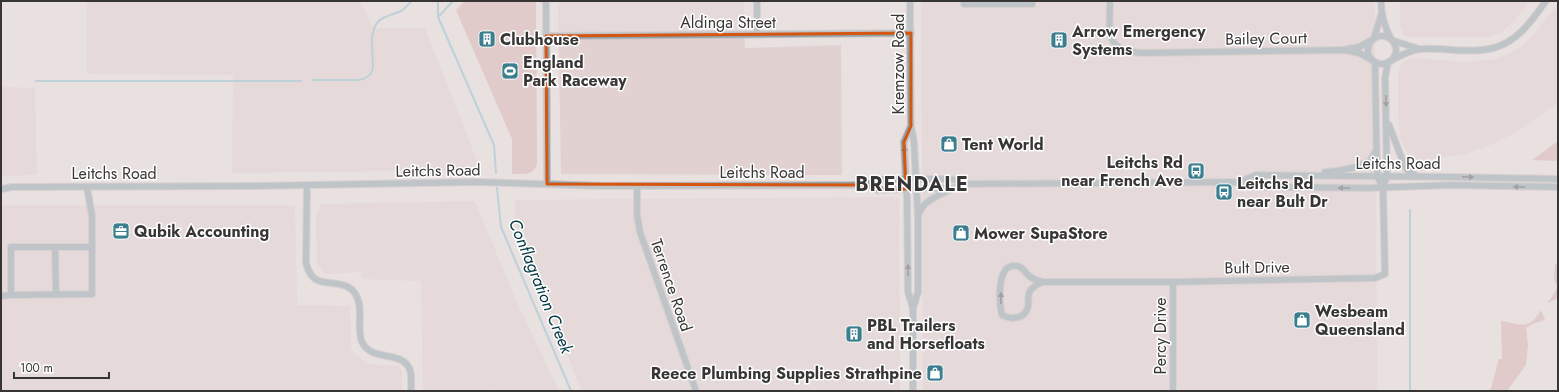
<svg xmlns="http://www.w3.org/2000/svg" width="1559" height="392" viewBox="0 0 1559 392" font-family="Jost,sans-serif">
<style>
.built{fill:#e1d1d1}
.green{fill:#d7b0b0}
.lines{fill:none;stroke-linecap:round;stroke-linejoin:round}
.stream{stroke:#87c0cf;stroke-width:2}
.minor-casing{stroke:#c6bebe;stroke-width:8}
.minor{stroke:#8ca3aa;stroke-width:6}
.oneway{fill:#515658}
.marked{fill:none;stroke:#d65510;stroke-width:3;stroke-linejoin:round}
.labels{text-anchor:middle;stroke-width:3;stroke-linejoin:round;paint-order:stroke}
.street-label{font-size:16px;fill:#383535;stroke:#fff}
.poi-label{font-size:16px;font-weight:bold;fill:#383535;stroke:#fff;text-anchor:start}
.water-label{font-size:17px;font-style:italic;fill:#013843;stroke:#fff}
.district-label{font-size:20px;font-weight:bold;letter-spacing:1px;fill:#383535;stroke:#fff}
</style>
<rect width="100%" height="100%" fill="#e9e0e0"/>
<g class="built">
<path d="M 87,1 L 360,1 L 373,28 L 425,28 L 479,166 L 471,170 L 232,173 L 233,75 L 87,74 Z"/>
<path d="M 558,1 L 744,1 L 745,48 L 841,45 L 842,175 L 561,174 Z"/>
<path d="M 921,1 L 1375,1 L 1377,391 L 923,391 Z"/>
<path d="M 1400,1 L 1531,1 L 1512,23 L 1502,32 L 1489,37 L 1407,37 L 1403,34 L 1400,27 Z"/>
<path d="M 1558,4 L 1558,103 L 1520,130 L 1493,144 L 1465,154 L 1431,159 L 1411,160 L 1400,138 L 1398,113 L 1398,77 L 1399,69 L 1402,63 L 1411,58 L 1465,62 L 1497,59 L 1510,53 L 1522,46 L 1533,35 Z"/>
<path d="M 1,87 L 35,88 L 37,175 L 1,176 Z"/>
<path d="M 899,197 L 900,391 L 582,391 L 515,224 L 515,200 Z"/>
<path d="M 475,201 L 515,298 L 559,391 L 498,391 L 494,389 L 487,391 L 423,391 L 421,281 L 362,279 L 361,272 L 324,274 L 317,264 L 316,215 L 322,204 Z"/>
<path d="M 1,205 L 295,205 L 297,305 L 350,306 L 351,350 L 367,364 L 398,366 L 402,371 L 402,391 L 1,391 Z"/>
</g>
<g class="green">
<path d="M 465,1 L 536,1 L 537,163 C 535,176 523,174 512,174 L 512,139 L 456,10 Z"/>
<path d="M 1558,141 L 1558,161 L 1532,160 Z"/>
<path d="M 1555,264 L 1558,265 L 1558,298 L 1548,303 L 1547,302 L 1550,300 L 1558,286 L 1554,281 Z"/>
<path d="M 1541,310 L 1545,320 L 1535,323 L 1526,328 L 1528,344 L 1526,365 L 1507,391 L 1490,391 L 1499,359 L 1502,359 L 1501,321 C 1521,324 1529,331 1541,310 Z"/>
</g>
<g class="lines">
<g class="stream">
<path d="M 438,1 L 438,17 L 494,145 L 496,173"/>
<path d="M 439,16 L 453,1"/>
<path d="M 313,80 L 358,80 C 366,79 372,75 373,67 C 373,51 367,26 383,18 C 389,15 395,14 401,11 C 404,10 408,4 412,1"/>
<path d="M 36,81 L 301,81"/>
<path d="M 497,188 L 501,227 L 571,391"/>
<path d="M 1410,210 L 1410,391"/>
</g>
<g class="minor-casing">
<g id="minor">
<path d="M 546,1 L 547,184"/>
<path d="M 757,1 L 757,34"/>
<path d="M 910,1 L 911,126 L 914,142 L 918,217 L 918,292 L 913,308 L 913,391"/>
<path d="M 964,1 L 964,4 L 1032,4 L 1032,1"/>
<path d="M 1110,1 C 1110,33 1103,50 1142,53 L 1344,50 L 1359,53 L 1372,60"/>
<path d="M 1381,1 C 1381,15 1384,26 1391,39"/>
<circle cx="1382" cy="50" r="14"/>
<path d="M 546,36 L 911,33"/>
<path d="M 1374,38 L 1381,15"/>
<path d="M 1394,41 L 1419,49"/>
<path d="M 1347,49 L 1359,47 L 1370,41"/>
<path d="M 1392,60 C 1401,55 1411,50 1421,49 C 1449,47 1480,57 1506,43 C 1523,34 1535,16 1546,1"/>
<path d="M 1375,62 L 1377,176 L 1383,187"/>
<path d="M 1389,125 L 1405,167 L 1409,172 L 1415,175"/>
<path d="M 911,126 L 904,142 L 907,198 L 908,292 L 913,308"/>
<path d="M 1325,172 C 1339,171 1356,169 1369,161 C 1372,159 1374,154 1376,150"/>
<path d="M 1239,182 L 1256,175 L 1453,177 L 1558,179"/>
<path d="M 307,185 L 306,263 C 313,291 331,278 348,287 C 368,298 355,328 362,342 C 372,363 402,349 410,370 C 412,376 411,385 411,391"/>
<path d="M 865,185 L 877,180 L 916,179 L 952,179 L 965,184"/>
<path d="M 637,186 L 637,215 L 640,232 L 696,391"/>
<path d="M 87,187 L 92,216 L 92,294 L 11,295 L 11,247 L 92,247"/>
<path d="M 1,189 L 12,187 L 256,186 L 477,182 L 603,186 L 865,185 L 877,190 L 953,188 L 965,184 L 1239,182 L 1257,187 L 1368,188 L 1451,185 L 1558,187"/>
<path d="M 919,214 C 923,200 940,195 952,189"/>
<path d="M 55,247 L 56,294"/>
<path d="M 1043,282 C 1038,284 1033,286 1030,291 C 1027,296 1029,301 1028,307 C 1025,319 1011,320 1002,315 C 999,302 996,262 1017,266 C 1023,267 1025,272 1029,276 C 1033,279 1038,281 1043,282 L 1173,282 L 1375,278 L 1385,274 L 1383,187 L 1387,176 L 1385,78 L 1388,62"/>
<path d="M 1173,282 L 1173,391"/>
<path d="M 1,296 L 11,295"/>
</g>
</g>
<use href="#minor" class="minor"/>
</g>
<defs><path id="oneway-solid" d="M-6-.8H1V-3.2L6.5 0L1 3.2V.8H-6Z"/></defs>
<g class="oneway">
<use href="#oneway-solid" transform="translate(1386 101) rotate(88)"/>
<use href="#oneway-solid" transform="translate(905 152) rotate(-92)"/>
<use href="#oneway-solid" transform="translate(1468 177) rotate(2)"/>
<use href="#oneway-solid" transform="translate(1519 187) rotate(-180)"/>
<use href="#oneway-solid" transform="translate(1344 188) rotate(-180)"/>
<use href="#oneway-solid" transform="translate(908 270) rotate(-91)"/>
<use href="#oneway-solid" transform="translate(1001 298) rotate(-88)"/>
</g>
<path d="M0 0H1559V392H0ZM 911,33 L 911,126 L 904,142 L 906,189 L 877,190 L 865,185 L 547,184 L 546,36 Z" fill="#e9e0e0" fill-opacity=".55" fill-rule="evenodd"/>
<path class="marked" d="M 911,33 L 911,126 L 904,142 L 906,189 L 877,190 L 865,185 L 547,184 L 546,36 Z"/>
<defs>
<g id="building-square" transform="scale(0.9)"><rect x="-9" y="-9" width="18" height="18" rx="4" fill="#3b7e8e" stroke="#fff"/><path d="M-4-6H4V6H1V3H-1V6H-4ZM-2.5-4.3h1.7v1.8h-1.7ZM.8-4.3h1.7v1.8H.8ZM-2.5-1h1.7V.8h-1.7ZM.8-1h1.7V.8H.8Z" fill="#fff"/></g>
<g id="stadium-square" transform="scale(0.9)"><rect x="-9" y="-9" width="18" height="18" rx="4" fill="#3b7e8e" stroke="#fff"/><path d="M0-5a6.5 5 0 1 0 0 10a6.5 5 0 1 0 0-10ZM-3.5-1.8h7v3.6h-7Z" fill="#fff"/></g>
<g id="shop-square" transform="scale(0.9)"><rect x="-9" y="-9" width="18" height="18" rx="4" fill="#3b7e8e" stroke="#fff"/><path d="M-5-2.5h2.3a2.7 3.5 0 0 1 5.4 0H5L5.5 6h-11ZM-1.5-2.5h3a1.5 2.3 0 0 0-3 0Z" fill="#fff"/></g>
<g id="bus-square" transform="scale(0.9)"><rect x="-9" y="-9" width="18" height="18" rx="4" fill="#3b7e8e" stroke="#fff"/><path d="M-5-6H5V4H4V6H2V4H-2V6H-4V4H-5ZM-3.5-4V0h7V-4ZM-3.5 1.2v1.5H-2V1.2ZM2 1.2v1.5H3.5V1.2Z" fill="#fff"/></g>
<g id="office-square" transform="scale(0.9)"><rect x="-9" y="-9" width="18" height="18" rx="4" fill="#3b7e8e" stroke="#fff"/><path d="M-6-3h4V-5.5h4V-3h4V5H-6ZM-1-4.5V-3h2v-1.5ZM-6 0V1H6V0Z" fill="#fff"/></g>
</defs>
<g fill-rule="evenodd">
<use href="#building-square" x="487" y="39"/>
<use href="#building-square" x="1059" y="40"/>
<use href="#stadium-square" x="510" y="71"/>
<use href="#shop-square" x="949" y="144"/>
<use href="#bus-square" x="1196" y="171"/>
<use href="#bus-square" x="1224" y="192"/>
<use href="#office-square" x="121" y="231"/>
<use href="#shop-square" x="961" y="233"/>
<use href="#shop-square" x="1302" y="320"/>
<use href="#building-square" x="854" y="334"/>
<use href="#shop-square" x="935" y="373"/>
</g>
<g class="labels">
<g class="street-label">
<text x="728" y="28">Aldinga Street</text>
<text transform="translate(1266 38) rotate(-1)" y="6">Bailey Court</text>
<text transform="translate(898 64) rotate(-90)" y="6">Kremzow Road</text>
<text x="1398" y="169">Leitchs Road</text>
<text transform="translate(438 170) rotate(-1)" y="6">Leitchs Road</text>
<text x="762" y="178">Leitchs Road</text>
<text x="114" y="179">Leitchs Road</text>
<text transform="translate(1257 267) rotate(-1)" y="6">Bult Drive</text>
<text transform="translate(672 285) rotate(71)" y="6">Terrence Road</text>
<text transform="translate(1160 336) rotate(-90)" y="6">Percy Drive</text>
</g>
<g class="poi-label">
<text x="1072" y="37">Arrow Emergency<tspan x="1072" dy="18">Systems</tspan></text>
<text x="500" y="45">Clubhouse</text>
<text x="523" y="68">England<tspan x="523" dy="18">Park Raceway</tspan></text>
<text x="962" y="150">Tent World</text>
<text x="1183" y="168" text-anchor="end">Leitchs Rd<tspan x="1183" dy="18">near French Ave</tspan></text>
<text x="1237" y="189">Leitchs Rd<tspan x="1237" dy="18">near Bult Dr</tspan></text>
<text x="134" y="237">Qubik Accounting</text>
<text x="974" y="239">Mower SupaStore</text>
<text x="1315" y="317">Wesbeam<tspan x="1315" dy="18">Queensland</tspan></text>
<text x="867" y="331">PBL Trailers<tspan x="867" dy="18">and Horsefloats</tspan></text>
<text x="922" y="379" text-anchor="end">Reece Plumbing Supplies Strathpine</text>
</g>
<g class="water-label">
<text transform="translate(541 286) rotate(68)" y="6">Conflagration Creek</text>
</g>
<g class="district-label">
<text x="912" y="191">BRENDALE</text>
</g>
</g>
<rect width="1559" height="392" fill="none" stroke="#383535" stroke-width="4"/>
<path d="M14 372v6h95v-6" fill="none" stroke="#383535" stroke-width="2"/>
<text x="20" y="372" font-size="12" fill="#383535" stroke="#ffffff" stroke-width="3" paint-order="stroke">100 m</text>
</svg>
